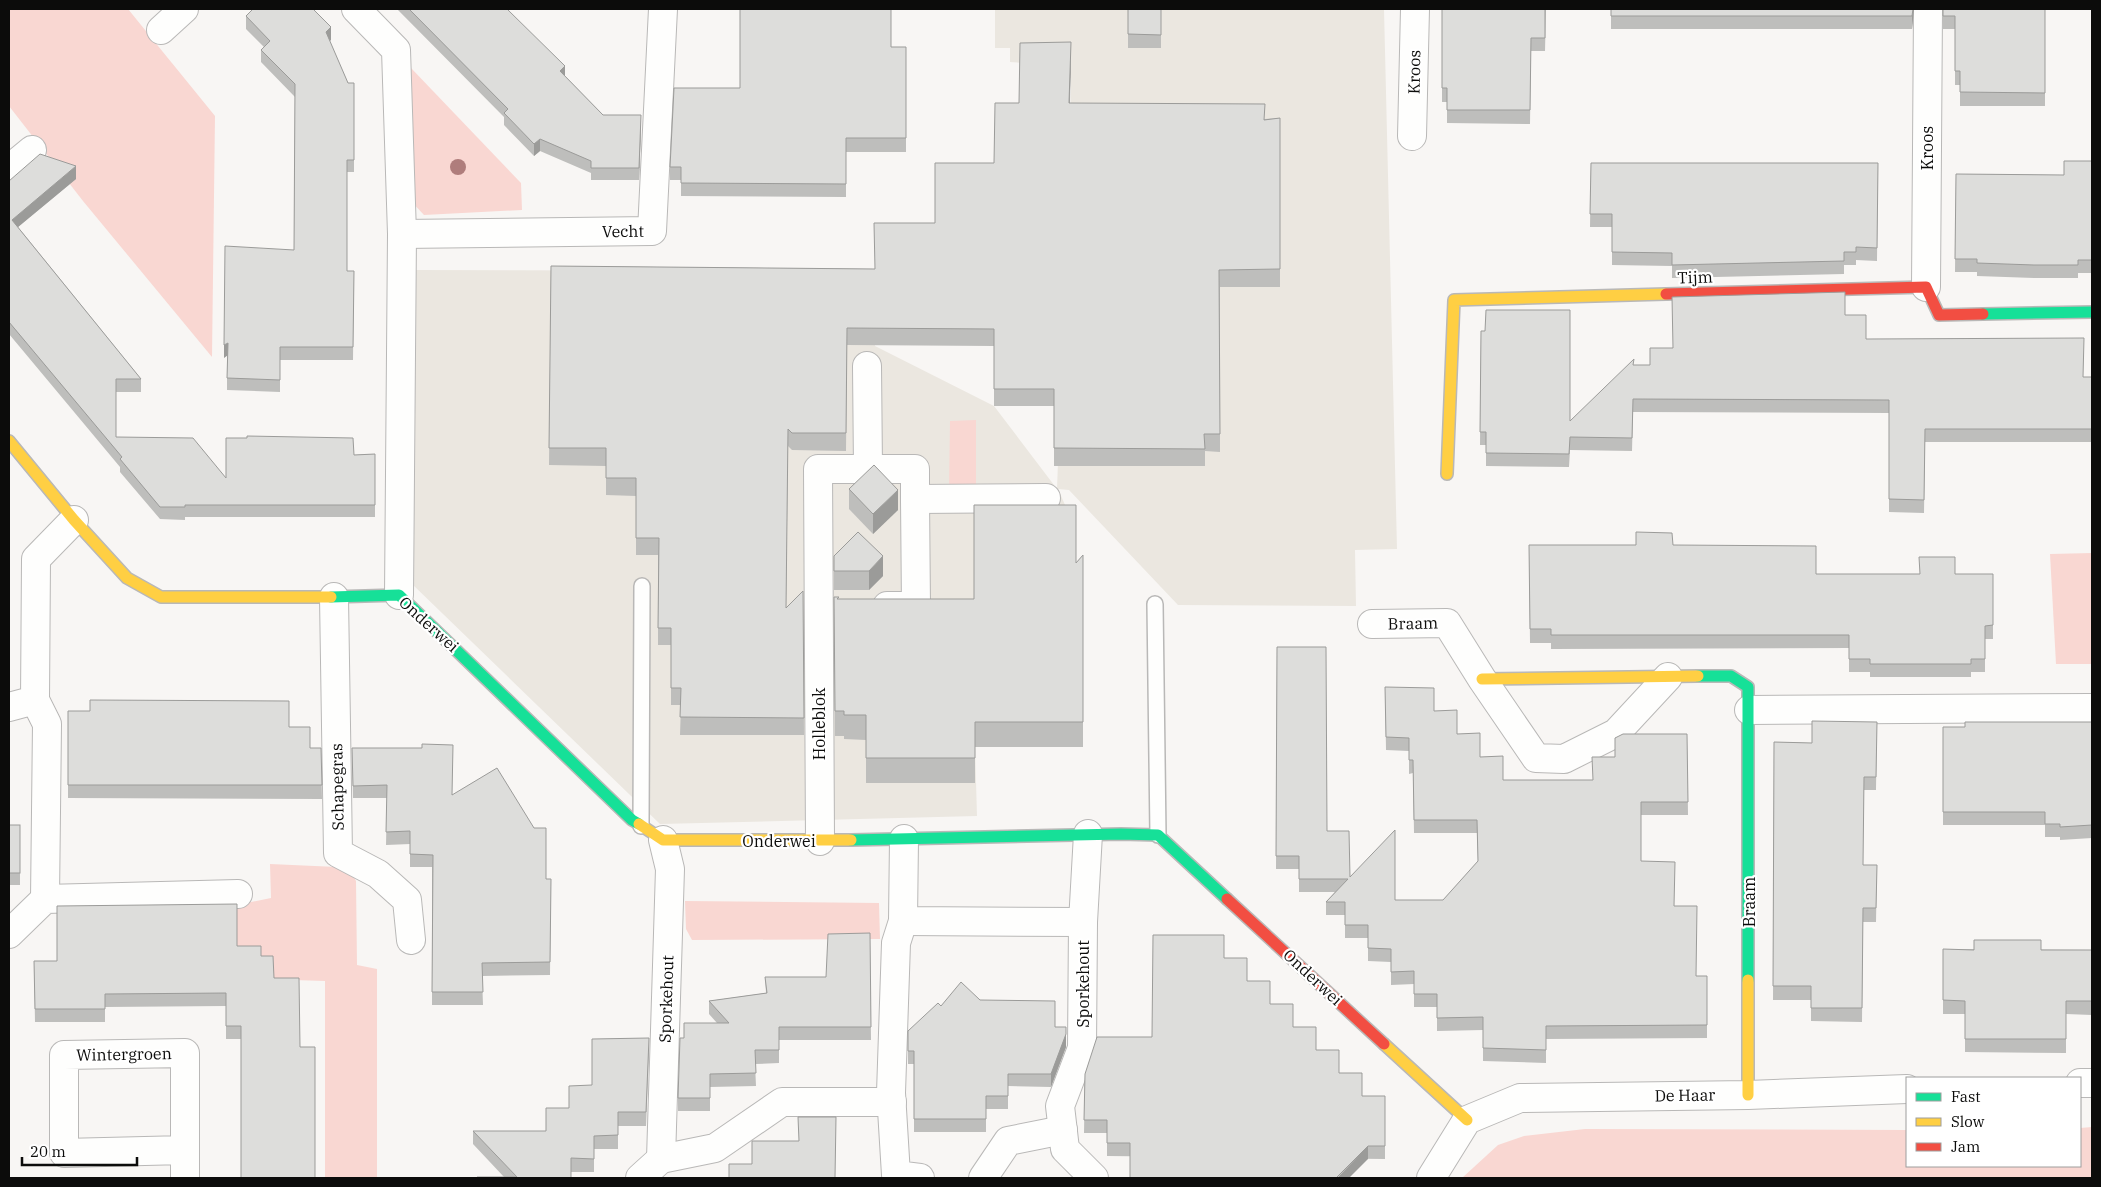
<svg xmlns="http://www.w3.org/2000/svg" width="2101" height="1187" viewBox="0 0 2101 1187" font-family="'IBM Plex Serif',serif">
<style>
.built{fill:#ebe7e0}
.green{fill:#f9d7d2}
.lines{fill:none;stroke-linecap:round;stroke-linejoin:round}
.lane-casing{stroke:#b9b8b7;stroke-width:18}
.street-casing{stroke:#b9b8b7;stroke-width:30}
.fast-casing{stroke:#b9b8b7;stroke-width:14}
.slow-casing{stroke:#b9b8b7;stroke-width:14}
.jam-casing{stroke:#b9b8b7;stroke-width:14}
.lane{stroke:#fefefd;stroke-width:15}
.street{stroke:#fefefd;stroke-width:28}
.fast{stroke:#16e098;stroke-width:11}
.slow{stroke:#ffcf43;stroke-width:11}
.jam{stroke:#f24e42;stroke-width:11}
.tree{fill:#af7d7c}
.wall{fill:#bebebc}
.shaded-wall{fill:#9b9b99}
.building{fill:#dddddb;stroke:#9b9b99}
.labels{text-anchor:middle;stroke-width:4.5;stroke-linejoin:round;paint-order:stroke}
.street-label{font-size:16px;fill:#0c0c0b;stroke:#fff}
</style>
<rect width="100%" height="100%" fill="#f8f6f4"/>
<path class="built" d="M 995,9 L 1384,9 L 1397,549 L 1355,550 L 1356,606 L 1178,605 L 1069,490 L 1058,489 L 1076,530 L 1076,615 L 1083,616 L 1083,747 L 975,747 L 977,816 L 660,824 L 412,584 L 414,270 L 875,271 L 875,346 L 994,406 L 1057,489 L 1070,136 L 1071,78 L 1025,63 L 1010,62 L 1010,48 L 995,48 Z"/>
<g class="green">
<path d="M 9,9 L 128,9 L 215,116 L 212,357 L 83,201 L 9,106 Z"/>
<path d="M 411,68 L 521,183 L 522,210 L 424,215 L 409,199 Z"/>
<path d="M 976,420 L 976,490 L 949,490 L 950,421 Z"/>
<path d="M 2092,553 L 2092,664 L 2056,664 L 2050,554 Z"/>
<path d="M 270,864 L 337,867 L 351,872 L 356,881 L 357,965 L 377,969 L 377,1178 L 325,1178 L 325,981 L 234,978 L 236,905 L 271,898 Z"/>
<path d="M 685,901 L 879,903 L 880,939 L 692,940 L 686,929 Z"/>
<path d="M 2092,1127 L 2092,1178 L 1462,1178 L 1498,1145 L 1524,1136 L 1585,1129 L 1907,1130 L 1907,1166 L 2080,1166 L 2080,1128 Z"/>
</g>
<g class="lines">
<g class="lane-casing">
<g id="lane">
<path d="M 1155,604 L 1158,835"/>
<path d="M 641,826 L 642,586"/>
</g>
</g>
<g class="street-casing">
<g id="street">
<path d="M 356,9 L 396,50 L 402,234 L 399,595"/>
<path d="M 161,30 L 184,9"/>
<path d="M 1412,136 L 1415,9"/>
<path d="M 9,169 L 32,150"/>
<path d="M 402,234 L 652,231 L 663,9"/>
<path d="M 1926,287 L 1928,9"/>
<path d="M 868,469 L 915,469 L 915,499 L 1046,498"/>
<path d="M 334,597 L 338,853 L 378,874 L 407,900 L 411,940"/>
<path d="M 887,606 L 916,606 L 915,499"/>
<path d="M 1372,624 L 1447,623 L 1482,679 L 1536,758 L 1564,759 L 1616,733 L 1668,677"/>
<path d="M 35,700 L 47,724 L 45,899"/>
<path d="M 9,707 L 35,700 L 36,559 L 74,520"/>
<path d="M 1749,710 L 2092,708"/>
<path d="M 1088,834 L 1083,922 L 1082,1048 L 1060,1106 L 1065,1149 L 1094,1178"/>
<path d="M 904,839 L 903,921 L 1083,922"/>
<path d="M 820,841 L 818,469 L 868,469 L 867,366"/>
<path d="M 903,921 L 896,943 L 891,1093 L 896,1175 L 920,1178"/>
<path d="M 9,934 L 45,899 L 238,894"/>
<path d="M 2080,1083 L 2092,1083"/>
<path d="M 185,1150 L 64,1153 L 64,1055 L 185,1053 L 185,1178"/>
<path d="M 661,1159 L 670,869 L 663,840"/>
<path d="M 640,1178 L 661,1159 L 715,1148 L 782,1102 L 892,1102"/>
<path d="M 983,1178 L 1008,1141 L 1063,1130"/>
<path d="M 1431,1178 L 1467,1120 L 1520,1098 L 1748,1095 L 1907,1089"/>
</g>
</g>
<g class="fast-casing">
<g id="fast">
<path d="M 1983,314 L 2092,312"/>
<path d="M 331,597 L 399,595 L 632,820 L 639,824"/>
<path d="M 1698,676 L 1731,676 L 1748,687 L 1748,980"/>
<path d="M 851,840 L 1121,834 L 1158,835 L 1227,899"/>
</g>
</g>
<g class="slow-casing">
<g id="slow">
<path d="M 9,441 L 74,520 L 127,578 L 161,597 L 331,597"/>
<path d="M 1447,474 L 1454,300 L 1666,294"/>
<path d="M 1482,679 L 1698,676"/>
<path d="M 639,824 L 663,840 L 851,840"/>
<path d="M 1748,980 L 1748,1095"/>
<path d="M 1384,1044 L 1467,1120"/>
</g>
</g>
<g class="jam-casing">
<g id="jam">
<path d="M 1666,294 L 1926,287 L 1939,315 L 1983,314"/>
<path d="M 1227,899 L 1384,1044"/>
</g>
</g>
<use href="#lane" class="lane"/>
<use href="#street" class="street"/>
<use href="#fast" class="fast"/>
<use href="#slow" class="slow"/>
<use href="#jam" class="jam"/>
</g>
<circle class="tree" cx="458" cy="167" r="8"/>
<g class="wall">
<path d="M 397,9 L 507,9 L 565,76 L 603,115 L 641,127 L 639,180 L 591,180 L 591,173 L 540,151 L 534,156 L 504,125 L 504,117 Z"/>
<rect x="1128" y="9" width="33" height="39"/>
<path d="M 1442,9 L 1546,9 L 1545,51 L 1531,51 L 1530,124 L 1447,123 L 1447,102 L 1442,102 Z"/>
<path d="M 1611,9 L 1914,9 L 1912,29 L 1611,29 Z"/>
<path d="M 1942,9 L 2045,9 L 2045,106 L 1960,106 L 1960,85 L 1955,85 L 1955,29 L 1943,29 Z"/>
<path d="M 246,16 L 331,40 L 329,41 L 348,83 L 354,83 L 354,172 L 347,172 L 347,271 L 354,271 L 353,360 L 280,360 L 280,392 L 227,390 L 227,355 L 224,358 L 294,250 L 295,97 L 261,62 L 261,50 L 264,47 L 246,29 Z"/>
<path d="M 891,47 L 906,47 L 906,152 L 846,152 L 846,197 L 681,196 L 681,180 L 670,180 L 670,167 L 740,88 Z"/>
<path d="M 1071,60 L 1070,103 L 1265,119 L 1280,118 L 1280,287 L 1220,287 L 1220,452 L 1205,451 L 1205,466 L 1054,466 L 1054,406 L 994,406 L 994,346 L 847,345 L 846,451 L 792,450 L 788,446 L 786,608 L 803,591 L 804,735 L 680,735 L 681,705 L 671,705 L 671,645 L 658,645 L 658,555 L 636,555 L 636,496 L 606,495 L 606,466 L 549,465 L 551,266 L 875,269 L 935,223 L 994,163 L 1019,103 Z"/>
<path d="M 2092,161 L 2092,273 L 2078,273 L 2078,278 L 2034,278 L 1977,276 L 1977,272 L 1955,272 L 1956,174 L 2064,175 Z"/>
<path d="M 1591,163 L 1878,163 L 1877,261 L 1856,260 L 1856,265 L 1844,265 L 1844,274 L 1672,278 L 1672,266 L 1612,265 L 1612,227 L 1590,227 Z"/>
<path d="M 76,179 L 18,227 L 141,379 L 141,392 L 116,392 L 116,437 L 226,478 L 354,455 L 375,454 L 375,517 L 185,517 L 185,520 L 160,519 L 120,472 L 120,467 L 9,334 L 9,181 Z"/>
<path d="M 1845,315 L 1866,339 L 2083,377 L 2092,377 L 2092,442 L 1925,442 L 1924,513 L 1889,512 L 1889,413 L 1633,412 L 1632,451 L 1570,450 L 1569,467 L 1486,466 L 1486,445 L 1480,445 L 1481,331 L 1570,421 L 1634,365 L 1650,365 L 1672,348 Z"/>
<path d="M 849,489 L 898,510 L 873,534 L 849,509 Z"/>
<path d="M 1529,545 L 1673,545 L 1816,574 L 1993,574 L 1993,639 L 1985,639 L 1985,672 L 1971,672 L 1971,677 L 1870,677 L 1870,672 L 1849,672 L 1849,648 L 1551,649 L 1551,643 L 1530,643 Z"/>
<path d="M 1083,555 L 1083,747 L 975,747 L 975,783 L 866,783 L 866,740 L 844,739 L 844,736 L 835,736 L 834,597 L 839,599 L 974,599 L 1076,563 Z"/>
<path d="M 834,556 L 883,576 L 869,590 L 834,590 Z"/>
<path d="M 1277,647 L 1327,831 L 1350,877 L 1395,900 L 1443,900 L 1478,862 L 1477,833 L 1414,833 L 1413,773 L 1409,774 L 1409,751 L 1386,750 L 1385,687 L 1434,711 L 1503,780 L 1593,780 L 1615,757 L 1687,734 L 1688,815 L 1641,815 L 1641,861 L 1674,906 L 1696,976 L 1707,976 L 1707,1038 L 1546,1039 L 1546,1063 L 1483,1061 L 1483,1030 L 1437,1031 L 1437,1007 L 1414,1007 L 1414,984 L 1391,985 L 1391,962 L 1368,961 L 1368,938 L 1345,938 L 1345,915 L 1326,915 L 1326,902 L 1335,892 L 1299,892 L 1299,869 L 1276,869 Z"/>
<path d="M 68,711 L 289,727 L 310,748 L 321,748 L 322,799 L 68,798 Z"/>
<path d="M 1877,722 L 1876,790 L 1864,790 L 1863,838 L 1863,865 L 1877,865 L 1876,922 L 1863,922 L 1862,1022 L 1811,1021 L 1811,1000 L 1773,1000 L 1774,742 L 1812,743 Z"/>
<path d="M 2092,722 L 2092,838 L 2060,840 L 2060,837 L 2045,837 L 2045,825 L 1943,825 L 1943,727 L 1965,727 Z"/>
<path d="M 352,748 L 452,795 L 546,879 L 551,879 L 550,975 L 482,976 L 483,1005 L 432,1005 L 432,867 L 410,867 L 410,844 L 386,845 L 387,798 L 353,798 Z"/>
<rect x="9" y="825" width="11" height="60"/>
<path d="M 870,933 L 871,1040 L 779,1040 L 779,1063 L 755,1064 L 756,1086 L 710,1087 L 710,1111 L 678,1111 L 678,1098 L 684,1038 L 717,1023 L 709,1014 L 709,1001 L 766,993 L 765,977 L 826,977 Z"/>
<path d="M 237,946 L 261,956 L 274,978 L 300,1047 L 315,1178 L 241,1039 L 226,1039 L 226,1006 L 105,1007 L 105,1022 L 35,1022 L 34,961 L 57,961 Z"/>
<path d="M 1943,949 L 2092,950 L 2092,1015 L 2066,1014 L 2066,1053 L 1965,1052 L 1965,1014 L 1943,1014 Z"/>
<path d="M 1224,958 L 1362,1096 L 1385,1096 L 1385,1159 L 1107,1156 L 1107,1133 L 1084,1133 L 1085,1074 L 1152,1037 Z"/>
<path d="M 980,1000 L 1055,1027 L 1066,1047 L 1051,1087 L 1008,1086 L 1008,1109 L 986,1109 L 986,1132 L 914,1132 L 914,1064 L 908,1064 L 908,1051 L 941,1006 Z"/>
<path d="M 649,1052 L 646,1126 L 618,1126 L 618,1149 L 594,1149 L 594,1172 L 571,1172 L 571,1178 L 504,1177 L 473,1144 L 473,1131 L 546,1131 L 569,1108 Z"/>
</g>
<g class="shaded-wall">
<path d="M 1913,9 L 1914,9 L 1912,29 L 1912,16 Z"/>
<path d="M 331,27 L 331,40 L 326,44 L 326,32 Z"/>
<path d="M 1071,42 L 1071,60 L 1069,120 L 1069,103 Z"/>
<path d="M 565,66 L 565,78 L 560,71 Z"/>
<path d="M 641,115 L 641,127 L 639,180 L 639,168 Z"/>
<path d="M 540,139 L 540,151 L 534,156 L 534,144 Z"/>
<path d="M 76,166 L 76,179 L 12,232 L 12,220 Z"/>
<path d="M 228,343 L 228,355 L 224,358 L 224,345 Z"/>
<path d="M 898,490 L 898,510 L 873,534 L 873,514 Z"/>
<path d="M 883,556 L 883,576 L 869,590 L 869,571 Z"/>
<path d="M 1066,1027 L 1066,1047 L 1051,1087 L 1051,1074 Z"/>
<path d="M 1368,1146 L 1368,1159 L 1349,1178 L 1337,1178 Z"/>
</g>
<g class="building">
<path d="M 253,9 L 313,9 L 331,27 L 326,32 L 348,83 L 354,83 L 354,160 L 347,160 L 347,271 L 354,271 L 353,347 L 280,347 L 280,380 L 227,378 L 228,343 L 224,345 L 225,246 L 294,250 L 295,84 L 261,50 L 270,41 L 246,16 Z"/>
<path d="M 409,9 L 507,9 L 565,66 L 560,71 L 603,115 L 641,115 L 639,168 L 591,168 L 591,161 L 540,139 L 534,144 L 504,113 L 508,109 Z"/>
<path d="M 740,9 L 891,9 L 891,47 L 906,47 L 906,138 L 846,138 L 846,184 L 681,183 L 681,167 L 670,167 L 674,88 L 740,88 Z"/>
<path d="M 1128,9 L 1161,9 L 1161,35 L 1128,34 Z"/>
<path d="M 1442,9 L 1545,9 L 1545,38 L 1531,38 L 1530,110 L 1447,110 L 1447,88 L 1442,88 Z"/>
<path d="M 1611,9 L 1913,9 L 1912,16 L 1611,16 Z"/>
<path d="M 1943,9 L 2045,9 L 2045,93 L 1960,92 L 1960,71 L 1955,71 L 1955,16 L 1943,16 Z"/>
<path d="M 1071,42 L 1069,103 L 1265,104 L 1264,120 L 1280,118 L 1280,269 L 1219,270 L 1220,434 L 1204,434 L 1205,449 L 1054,448 L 1054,389 L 994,389 L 994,329 L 847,328 L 846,433 L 792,433 L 788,429 L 786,608 L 803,591 L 804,718 L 680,717 L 681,688 L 671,688 L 671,628 L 658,628 L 659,538 L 636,538 L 636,478 L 606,478 L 606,448 L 549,448 L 551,266 L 875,269 L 874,223 L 935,223 L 935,163 L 994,163 L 995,103 L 1019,103 L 1020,43 Z"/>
<path d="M 40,154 L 76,166 L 12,220 L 141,379 L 116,379 L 116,437 L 193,438 L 226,478 L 226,438 L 247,438 L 247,436 L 353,438 L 354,455 L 375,454 L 375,505 L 185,505 L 185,507 L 160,507 L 120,459 L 122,457 L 9,322 L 9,181 Z"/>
<path d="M 2064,161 L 2092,161 L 2092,260 L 2078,260 L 2078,265 L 2034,265 L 1977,263 L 1977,259 L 1955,259 L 1956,174 L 2064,175 Z"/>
<path d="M 1591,163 L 1878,163 L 1877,248 L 1856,247 L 1856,252 L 1844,252 L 1844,261 L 1672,265 L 1672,253 L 1612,252 L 1612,214 L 1590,214 Z"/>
<path d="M 1845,292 L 1845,315 L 1866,315 L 1866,339 L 2084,338 L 2083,377 L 2092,377 L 2092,429 L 1925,429 L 1924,500 L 1889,499 L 1889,400 L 1633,399 L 1632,438 L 1570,437 L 1569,454 L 1486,453 L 1486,432 L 1480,432 L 1481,331 L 1485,331 L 1486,310 L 1570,310 L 1570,421 L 1634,359 L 1633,365 L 1650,365 L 1650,348 L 1673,348 L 1672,297 Z"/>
<path d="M 874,465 L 898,490 L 873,514 L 849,489 Z"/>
<path d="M 974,505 L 1076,505 L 1076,563 L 1083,555 L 1083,722 L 975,722 L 975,758 L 866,758 L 866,715 L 844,715 L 844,711 L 835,711 L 834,597 L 839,597 L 837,599 L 974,599 Z"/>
<path d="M 858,532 L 883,556 L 869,571 L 834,571 L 834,556 Z"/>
<path d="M 1636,532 L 1672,533 L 1673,545 L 1816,546 L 1816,574 L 1920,574 L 1919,557 L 1955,557 L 1955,574 L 1993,574 L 1993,625 L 1985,626 L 1985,659 L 1971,659 L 1971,664 L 1870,664 L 1870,659 L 1849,659 L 1849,635 L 1551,635 L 1551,629 L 1530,629 L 1529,545 L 1636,545 Z"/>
<path d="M 1277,647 L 1326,647 L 1327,831 L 1349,831 L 1350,877 L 1395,830 L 1395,900 L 1443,900 L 1478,861 L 1477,820 L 1414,820 L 1413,760 L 1409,760 L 1409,738 L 1386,737 L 1385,687 L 1434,688 L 1434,711 L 1457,710 L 1457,734 L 1480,733 L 1480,757 L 1503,756 L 1503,780 L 1593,780 L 1592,757 L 1615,757 L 1615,738 L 1623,734 L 1687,734 L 1688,802 L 1641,802 L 1641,861 L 1675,862 L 1674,906 L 1697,906 L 1696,976 L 1707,976 L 1707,1025 L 1546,1026 L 1546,1050 L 1483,1048 L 1483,1017 L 1437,1018 L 1437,994 L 1414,994 L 1414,971 L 1391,972 L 1391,949 L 1368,948 L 1368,925 L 1345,925 L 1345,902 L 1326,902 L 1348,879 L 1299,879 L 1299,856 L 1276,856 Z"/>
<path d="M 90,700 L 289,701 L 289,727 L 310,727 L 310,748 L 321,748 L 322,785 L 68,785 L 68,711 L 90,711 Z"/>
<path d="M 1812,721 L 1877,722 L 1876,777 L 1864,777 L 1863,865 L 1877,865 L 1876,908 L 1863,908 L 1862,1008 L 1811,1008 L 1811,986 L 1773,986 L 1774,742 L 1812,743 Z"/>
<path d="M 1965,722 L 2092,722 L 2092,825 L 2060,827 L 2060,824 L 2045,824 L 2045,812 L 1943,812 L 1943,727 L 1965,727 Z"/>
<path d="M 422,744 L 453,745 L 452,795 L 497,768 L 534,828 L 546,828 L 546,879 L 551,879 L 550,962 L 482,963 L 483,992 L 432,992 L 433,855 L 410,854 L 410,831 L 386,832 L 387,785 L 353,786 L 352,748 L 422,748 Z"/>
<rect x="9" y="825" width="11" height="48"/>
<path d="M 237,904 L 237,946 L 261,946 L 261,956 L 273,956 L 274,978 L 299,978 L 300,1047 L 315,1047 L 315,1178 L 241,1178 L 241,1026 L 226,1026 L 226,993 L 105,994 L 105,1009 L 35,1009 L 34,961 L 57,961 L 57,906 Z"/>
<path d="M 870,933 L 871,1027 L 779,1027 L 779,1050 L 755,1050 L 756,1073 L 710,1074 L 710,1098 L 678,1098 L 680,1038 L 684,1038 L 684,1023 L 729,1023 L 709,1001 L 767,993 L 765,977 L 826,977 L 828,934 Z"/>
<path d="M 1153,935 L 1224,935 L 1224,958 L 1247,958 L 1247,981 L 1270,981 L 1270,1004 L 1293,1004 L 1293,1027 L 1316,1027 L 1316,1050 L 1339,1050 L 1339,1073 L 1362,1073 L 1362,1096 L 1385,1096 L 1385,1146 L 1368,1146 L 1337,1177 L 1338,1178 L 1130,1178 L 1130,1143 L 1107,1143 L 1107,1120 L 1084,1120 L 1085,1074 L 1097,1037 L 1152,1037 Z"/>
<path d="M 1974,940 L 2041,940 L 2041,950 L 2092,950 L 2092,1001 L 2066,1001 L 2066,1039 L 1965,1039 L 1965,1001 L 1943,1000 L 1943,949 L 1974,950 Z"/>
<path d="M 961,982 L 980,1000 L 1055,1001 L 1055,1027 L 1066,1027 L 1066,1034 L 1051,1074 L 1008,1074 L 1008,1096 L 986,1096 L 986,1119 L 914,1119 L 914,1051 L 908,1051 L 908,1031 L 938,1003 L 941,1006 Z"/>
<path d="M 649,1038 L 646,1112 L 618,1112 L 618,1135 L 594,1136 L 594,1159 L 571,1158 L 571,1178 L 477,1178 L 477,1177 L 517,1177 L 473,1131 L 546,1131 L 546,1108 L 569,1108 L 569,1086 L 592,1085 L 592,1039 Z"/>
<path d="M 798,1117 L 836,1117 L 835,1178 L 729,1178 L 729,1164 L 752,1164 L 752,1141 L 799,1141 Z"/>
</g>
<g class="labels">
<g class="street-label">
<text transform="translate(1414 72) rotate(-89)" y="6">Kroos</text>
<text transform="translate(1927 148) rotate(-90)" y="6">Kroos</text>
<text transform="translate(623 231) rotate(-1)" y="6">Vecht</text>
<text transform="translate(1695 277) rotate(-2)" y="6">Tijm</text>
<text transform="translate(1413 623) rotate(-1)" y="6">Braam</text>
<text transform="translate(429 624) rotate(42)" y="6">Onderwei</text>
<text transform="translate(819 724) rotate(-90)" y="6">Holleblok</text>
<text transform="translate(337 787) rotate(-91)" y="6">Schapegras</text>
<text x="779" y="847">Onderwei</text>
<text transform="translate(1749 902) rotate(-90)" y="6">Braam</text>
<text transform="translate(1313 977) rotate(43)" y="6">Onderwei</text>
<text transform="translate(1083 984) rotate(-90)" y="6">Sporkehout</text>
<text transform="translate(666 999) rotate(-88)" y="6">Sporkehout</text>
<text transform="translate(124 1054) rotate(-1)" y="6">Wintergroen</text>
<text transform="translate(1685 1095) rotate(-1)" y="6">De Haar</text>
</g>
</g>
<rect width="2101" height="1187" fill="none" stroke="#0c0c0b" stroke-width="20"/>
<rect x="1906" y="1077" width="175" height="90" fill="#ffffff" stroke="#9e9e9d"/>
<rect x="1916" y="1093" width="25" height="8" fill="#16e098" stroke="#9e9e9d"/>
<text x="1951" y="1102" font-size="15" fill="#0c0c0b">Fast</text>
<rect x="1916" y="1118" width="25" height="8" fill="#ffcf43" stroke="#9e9e9d"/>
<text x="1951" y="1127" font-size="15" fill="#0c0c0b">Slow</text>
<rect x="1916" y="1143" width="25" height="8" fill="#f24e42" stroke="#9e9e9d"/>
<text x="1951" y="1152" font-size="15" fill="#0c0c0b">Jam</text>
<path d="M22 1157v8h115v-8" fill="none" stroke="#0c0c0b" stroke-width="2.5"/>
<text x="30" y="1157" font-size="15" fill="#0c0c0b" stroke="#ffffff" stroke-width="4" paint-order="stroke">20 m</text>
</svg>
